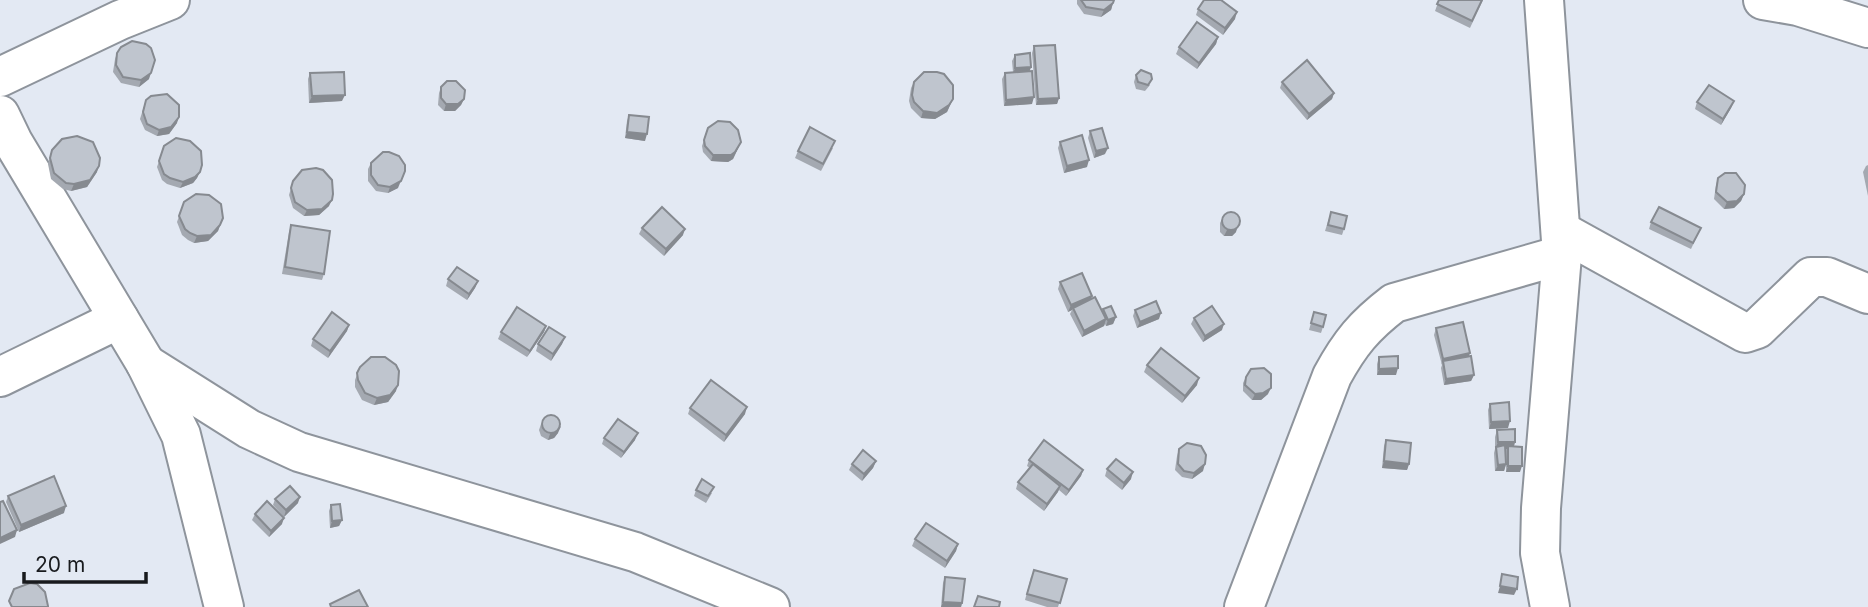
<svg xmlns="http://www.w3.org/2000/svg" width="1868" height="607" viewBox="0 0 1868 607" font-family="Inter,sans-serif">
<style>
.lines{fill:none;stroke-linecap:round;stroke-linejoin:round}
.minor-casing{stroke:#8e949c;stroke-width:42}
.minor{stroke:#fff;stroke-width:38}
.wall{fill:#a4a9b1}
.shaded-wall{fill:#868a90}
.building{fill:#bfc5ce;stroke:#868a90;stroke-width:2}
</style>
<rect width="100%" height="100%" fill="#e3e9f3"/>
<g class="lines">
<g class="minor-casing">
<g id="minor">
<path d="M 1544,0 L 1562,255 L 1541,508 L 1540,553 L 1550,607"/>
<path d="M 1763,0 L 1798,6 L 1868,28"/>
<path d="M 0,77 L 120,20 L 170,0"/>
<path d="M 0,115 L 13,142 L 146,364 L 181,435 L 224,607"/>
<path d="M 1561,231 L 1745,333 L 1757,329 L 1811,277 L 1827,277 L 1868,294"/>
<path d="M 146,364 L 249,429 L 299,452 L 635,552 L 770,607"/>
<path d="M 0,377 L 119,319"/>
<path d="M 1244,607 L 1332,376 C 1350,343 1364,326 1394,303 L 1562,255"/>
</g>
</g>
<use href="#minor" class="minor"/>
</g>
<g class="wall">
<path d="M 1077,0 L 1114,0 L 1111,10 L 1101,17 L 1084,14 L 1077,4 Z"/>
<path d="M 1439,0 L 1483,0 L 1470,28 L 1435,11 Z"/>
<path d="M 1198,9 L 1235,19 L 1223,35 L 1196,15 Z"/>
<path d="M 1218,37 L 1216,44 L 1197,69 L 1176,54 L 1179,47 Z"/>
<path d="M 1034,46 L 1059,98 L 1057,104 L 1036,105 L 1032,53 Z"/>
<path d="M 117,53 L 149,79 L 139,87 L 121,83 L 113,72 L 115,59 Z"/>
<path d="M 1015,55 L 1031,67 L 1029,72 L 1032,104 L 1004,106 L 1002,79 L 1005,73 L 1013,72 L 1012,61 Z"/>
<path d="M 310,73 L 342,101 L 309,103 L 308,79 Z"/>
<path d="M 1136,75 L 1150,85 L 1145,91 L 1136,89 L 1134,82 Z"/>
<path d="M 914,82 L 950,105 L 947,112 L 935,119 L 921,118 L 911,108 L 909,101 L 911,88 Z"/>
<path d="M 1282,82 L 1334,93 L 1332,99 L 1307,120 L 1280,88 Z"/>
<path d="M 441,87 L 464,99 L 461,105 L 455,111 L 444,111 L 438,105 L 439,93 Z"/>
<path d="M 146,100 L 177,123 L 169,134 L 157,136 L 145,130 L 140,119 Z"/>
<path d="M 1734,101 L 1731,108 L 1721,125 L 1695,109 L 1697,102 Z"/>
<path d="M 629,115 L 645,141 L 625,138 L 627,121 Z"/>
<path d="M 708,128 L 741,142 L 733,159 L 728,162 L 711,161 L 703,152 L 702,146 Z"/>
<path d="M 1090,131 L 1105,154 L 1094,158 L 1088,138 Z"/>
<path d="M 1060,142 L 1087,167 L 1064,173 L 1058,148 Z"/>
<path d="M 164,146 L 202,165 L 197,178 L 193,183 L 180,188 L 167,184 L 162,180 L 157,167 Z"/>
<path d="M 833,148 L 821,171 L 795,158 L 798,151 Z"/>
<path d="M 52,150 L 97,172 L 87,187 L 71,191 L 63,189 L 51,179 L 48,164 Z"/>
<path d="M 371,163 L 398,188 L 388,193 L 376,191 L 368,181 L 368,169 Z"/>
<path d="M 1868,165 L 1868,196 L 1863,172 L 1866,166 Z"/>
<path d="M 1718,178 L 1744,194 L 1741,201 L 1734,208 L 1724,209 L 1714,199 L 1716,185 Z"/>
<path d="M 293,181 L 329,206 L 319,215 L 304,216 L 293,208 L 289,195 Z"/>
<path d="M 184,202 L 223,218 L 218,231 L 208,241 L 194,243 L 188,240 L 182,235 L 177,222 Z"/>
<path d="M 1331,212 L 1344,229 L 1342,235 L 1325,231 Z"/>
<path d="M 1223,217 L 1236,232 L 1232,236 L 1224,236 L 1220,232 L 1220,223 Z"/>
<path d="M 1651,222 L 1701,228 L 1691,249 L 1649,229 Z"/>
<path d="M 291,225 L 324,274 L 322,280 L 282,274 L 289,232 Z"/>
<path d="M 642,228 L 683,235 L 664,256 L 639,234 Z"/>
<path d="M 448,279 L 478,281 L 475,288 L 467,300 L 446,286 Z"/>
<path d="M 1060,282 L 1092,296 L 1091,299 L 1102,311 L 1103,309 L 1116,317 L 1113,324 L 1106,326 L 1105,324 L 1104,326 L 1082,337 L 1070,314 L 1072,310 L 1068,312 L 1058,289 Z"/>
<path d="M 1135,310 L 1159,319 L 1137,328 L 1133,316 Z"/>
<path d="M 1314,312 L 1323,327 L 1321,333 L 1309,330 Z"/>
<path d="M 1194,318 L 1222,330 L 1203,342 L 1191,324 Z"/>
<path d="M 349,325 L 347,331 L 328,358 L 311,346 L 313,339 Z"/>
<path d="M 546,326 L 544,332 L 527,357 L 498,339 L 501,332 Z"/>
<path d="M 1436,328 L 1469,357 L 1474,375 L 1471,381 L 1444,385 L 1441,368 L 1442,365 L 1434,335 Z"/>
<path d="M 565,337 L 562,344 L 551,361 L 536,351 L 538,344 Z"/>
<path d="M 1379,357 L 1396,375 L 1377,375 L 1377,364 Z"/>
<path d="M 1147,365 L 1197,385 L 1182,403 L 1144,372 Z"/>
<path d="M 360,367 L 396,391 L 388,402 L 374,405 L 362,400 L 355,387 L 355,380 Z"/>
<path d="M 1246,377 L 1268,394 L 1261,400 L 1252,400 L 1243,391 L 1243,383 Z"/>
<path d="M 1490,404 L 1508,428 L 1489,429 L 1488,410 Z"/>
<path d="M 690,408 L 745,414 L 724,442 L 688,414 Z"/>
<path d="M 541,424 L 558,433 L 554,438 L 548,440 L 541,436 L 539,430 Z"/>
<path d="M 1497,430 L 1515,442 L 1514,446 L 1520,472 L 1506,472 L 1506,465 L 1504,471 L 1495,471 L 1494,453 L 1495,449 L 1495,437 Z"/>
<path d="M 604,438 L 635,440 L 621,458 L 602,444 Z"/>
<path d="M 1386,440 L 1409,464 L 1407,470 L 1382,468 L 1384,446 Z"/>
<path d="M 1179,449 L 1203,471 L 1192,479 L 1182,477 L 1175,470 L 1177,456 Z"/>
<path d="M 1029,460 L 1083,470 L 1081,476 L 1066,496 L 1059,490 L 1044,511 L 1016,489 L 1018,482 L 1030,468 L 1027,466 Z"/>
<path d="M 876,461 L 873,468 L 862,481 L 849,470 L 852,464 Z"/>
<path d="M 1107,469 L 1131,479 L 1122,490 L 1105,476 Z"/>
<path d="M 696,490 L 712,493 L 706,503 L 694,496 Z"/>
<path d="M 8,496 L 64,513 L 19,532 L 6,502 Z"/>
<path d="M 275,499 L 298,503 L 284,517 L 273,505 Z"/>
<path d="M 331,505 L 342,520 L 339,526 L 330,528 L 329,511 Z"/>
<path d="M 255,514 L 282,524 L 269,537 L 252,520 Z"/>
<path d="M 915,539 L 958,544 L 956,551 L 945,568 L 912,546 Z"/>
<path d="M 945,577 L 962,603 L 961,607 L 941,607 L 943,583 Z"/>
<path d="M 1031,577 L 1067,579 L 1058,607 L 1047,607 L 1025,600 Z"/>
</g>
<g class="shaded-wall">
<path d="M 1113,3 L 1111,10 L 1101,17 L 1104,10 Z"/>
<path d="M 1237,12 L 1235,19 L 1223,35 L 1225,28 Z"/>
<path d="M 1218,37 L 1216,44 L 1197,69 L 1199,63 Z"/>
<path d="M 1031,67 L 1029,73 L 1013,74 L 1015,68 Z"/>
<path d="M 151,73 L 149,79 L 139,87 L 141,80 Z"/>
<path d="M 1334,93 L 1332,99 L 1307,120 L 1309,114 Z"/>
<path d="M 345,95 L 342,101 L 309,103 L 312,96 Z"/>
<path d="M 1034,97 L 1032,104 L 1004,106 L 1006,100 Z"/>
<path d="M 1059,98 L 1057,104 L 1036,105 L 1038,99 Z"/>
<path d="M 464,99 L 461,105 L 455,111 L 444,111 L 446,104 Z"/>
<path d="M 953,99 L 947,112 L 935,119 L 921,118 L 923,111 Z"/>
<path d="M 1734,101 L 1731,108 L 1721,125 L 1723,119 Z"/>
<path d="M 179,117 L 177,123 L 169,134 L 157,136 L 159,130 Z"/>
<path d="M 627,132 L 647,134 L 645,141 L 625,138 Z"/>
<path d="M 741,142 L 733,159 L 728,162 L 711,161 L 713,155 Z"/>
<path d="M 1108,148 L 1105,154 L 1094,158 L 1096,151 Z"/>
<path d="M 1089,160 L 1087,167 L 1064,173 L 1067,166 Z"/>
<path d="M 99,166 L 97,172 L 87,187 L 71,191 L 74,184 Z"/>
<path d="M 405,171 L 398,188 L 388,193 L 390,187 Z"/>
<path d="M 200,172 L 197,178 L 193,183 L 180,188 L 183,182 Z"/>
<path d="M 1744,194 L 1741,201 L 1734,208 L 1724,209 L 1727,202 Z"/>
<path d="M 332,200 L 329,206 L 319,215 L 304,216 L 307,210 Z"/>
<path d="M 220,225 L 218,231 L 208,241 L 194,243 L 197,236 Z"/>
<path d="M 1238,226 L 1236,232 L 1232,236 L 1224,236 L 1227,230 Z"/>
<path d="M 685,229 L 683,235 L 664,256 L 666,249 Z"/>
<path d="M 478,281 L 475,288 L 467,300 L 469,294 Z"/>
<path d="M 1092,296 L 1090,302 L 1073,308 L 1072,310 L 1068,312 L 1071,305 Z"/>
<path d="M 1161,313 L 1159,319 L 1137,328 L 1140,322 Z"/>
<path d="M 1116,317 L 1113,324 L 1106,326 L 1108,320 Z"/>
<path d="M 1106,319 L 1104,326 L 1082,337 L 1084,331 Z"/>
<path d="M 1224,324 L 1222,330 L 1203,342 L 1205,336 Z"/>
<path d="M 349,325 L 347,331 L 328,358 L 330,351 Z"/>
<path d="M 546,326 L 544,332 L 527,357 L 530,351 Z"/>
<path d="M 565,337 L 562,344 L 551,361 L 553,354 Z"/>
<path d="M 1470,353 L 1468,359 L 1443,361 L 1441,365 L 1443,359 Z"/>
<path d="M 1398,368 L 1396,375 L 1377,375 L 1379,369 Z"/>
<path d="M 1474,375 L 1471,381 L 1444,385 L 1446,379 Z"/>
<path d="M 1199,378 L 1197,385 L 1182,403 L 1185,396 Z"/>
<path d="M 398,385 L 396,391 L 388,402 L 374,405 L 377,398 Z"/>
<path d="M 1271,388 L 1268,394 L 1261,400 L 1252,400 L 1255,394 Z"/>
<path d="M 747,407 L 745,414 L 724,442 L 726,435 Z"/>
<path d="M 1510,421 L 1508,428 L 1489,429 L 1491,422 Z"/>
<path d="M 561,426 L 558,433 L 554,438 L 548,440 L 550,434 Z"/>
<path d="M 638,433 L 635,440 L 621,458 L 624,452 Z"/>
<path d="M 1498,442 L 1515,442 L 1513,449 L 1508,446 L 1507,449 L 1496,449 L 1496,447 L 1495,449 Z"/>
<path d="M 876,461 L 873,468 L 862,481 L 864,474 Z"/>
<path d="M 1384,461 L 1409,464 L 1407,470 L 1382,468 Z"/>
<path d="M 1205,464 L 1203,471 L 1192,479 L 1194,473 Z"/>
<path d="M 1506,464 L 1504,471 L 1495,471 L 1498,465 Z"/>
<path d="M 1508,466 L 1522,466 L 1520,472 L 1506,472 Z"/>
<path d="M 1083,470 L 1081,476 L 1066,496 L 1069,490 Z"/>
<path d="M 1133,472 L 1131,479 L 1122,490 L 1124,483 Z"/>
<path d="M 1060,486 L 1058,492 L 1044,511 L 1047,504 Z"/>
<path d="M 300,497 L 298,503 L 284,517 L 286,510 Z"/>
<path d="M 66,506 L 64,513 L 19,532 L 21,525 Z"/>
<path d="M 284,518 L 282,524 L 269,537 L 271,531 Z"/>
<path d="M 342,520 L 339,526 L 330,528 L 332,521 Z"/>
<path d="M 17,530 L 15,537 L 0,544 L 0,538 Z"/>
<path d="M 958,544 L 956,551 L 945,568 L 947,561 Z"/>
<path d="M 1500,586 L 1517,589 L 1514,595 L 1498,593 Z"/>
<path d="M 943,602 L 962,603 L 961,607 L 941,607 Z"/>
</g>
<g class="building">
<path d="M 1081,0 L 1114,0 L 1113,3 L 1104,10 L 1086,7 Z"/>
<path d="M 1204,0 L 1221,0 L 1237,12 L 1225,28 L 1198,9 Z"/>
<path d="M 1439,0 L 1482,0 L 1472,21 L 1437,4 Z"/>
<path d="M 1197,22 L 1218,37 L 1199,63 L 1179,47 Z"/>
<path d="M 132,41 L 146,44 L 151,48 L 155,60 L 151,73 L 141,80 L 123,77 L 116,65 L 117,53 L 121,47 Z"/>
<path d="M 1055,45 L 1059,98 L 1038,99 L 1034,46 Z"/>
<path d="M 1030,53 L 1031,67 L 1015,68 L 1015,55 Z"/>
<path d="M 1307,60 L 1334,93 L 1309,114 L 1282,82 Z"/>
<path d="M 1141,70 L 1151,74 L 1152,79 L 1148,85 L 1138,82 L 1136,75 Z"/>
<path d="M 1032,71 L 1034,97 L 1006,100 L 1005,73 Z"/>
<path d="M 344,72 L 345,95 L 312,96 L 310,73 Z"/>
<path d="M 924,72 L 937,72 L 944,74 L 953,85 L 953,99 L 949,105 L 937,113 L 923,111 L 914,102 L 912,95 L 914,82 Z"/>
<path d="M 447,81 L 456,81 L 465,90 L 464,99 L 458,104 L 446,104 L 441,98 L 441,87 Z"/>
<path d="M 1709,85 L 1734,101 L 1723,119 L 1697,102 Z"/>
<path d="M 167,94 L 179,105 L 179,117 L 171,127 L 159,130 L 147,124 L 143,112 L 146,100 L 151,96 Z"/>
<path d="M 629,115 L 649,117 L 647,134 L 627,132 Z"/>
<path d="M 718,121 L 730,122 L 738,130 L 741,142 L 735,152 L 731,155 L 713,155 L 705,146 L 704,140 L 708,128 Z"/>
<path d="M 810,127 L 835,141 L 823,164 L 798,151 Z"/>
<path d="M 1102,128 L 1108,148 L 1096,151 L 1090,131 Z"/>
<path d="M 1082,135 L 1089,160 L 1067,166 L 1060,142 Z"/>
<path d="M 77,136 L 93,142 L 100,158 L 99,166 L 90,180 L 74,184 L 66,183 L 54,173 L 50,158 L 52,150 L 62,139 Z"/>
<path d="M 176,138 L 190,141 L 201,151 L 202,165 L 200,172 L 195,177 L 183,182 L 170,178 L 164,174 L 159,161 L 164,146 Z"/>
<path d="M 383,152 L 389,152 L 399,156 L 405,165 L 405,171 L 401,181 L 390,187 L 378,185 L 371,175 L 371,163 Z"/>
<path d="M 316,168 L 323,170 L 332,180 L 333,194 L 332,200 L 322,209 L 307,210 L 295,202 L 291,188 L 293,181 L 302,170 Z"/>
<path d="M 1725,173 L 1736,173 L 1745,185 L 1744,194 L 1737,201 L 1727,202 L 1716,192 L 1718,178 Z"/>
<path d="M 196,194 L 209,195 L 221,204 L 223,218 L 220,225 L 211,235 L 197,236 L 190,233 L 185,229 L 179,216 L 184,202 Z"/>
<path d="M 662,207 L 685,229 L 666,249 L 642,228 Z"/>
<path d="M 1659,207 L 1701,228 L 1693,243 L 1651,222 Z"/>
<path d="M 1331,212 L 1347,216 L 1344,229 L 1328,225 Z"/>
<circle cx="1231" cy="221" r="9"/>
<path d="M 291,225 L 330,231 L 324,274 L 285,267 Z"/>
<path d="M 457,267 L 478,281 L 469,294 L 448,279 Z"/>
<path d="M 1082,273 L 1092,296 L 1071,305 L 1060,282 Z"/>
<path d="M 1095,297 L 1106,319 L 1084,331 L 1073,308 Z"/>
<path d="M 1156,301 L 1161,313 L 1140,322 L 1135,310 Z"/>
<path d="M 1111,306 L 1116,317 L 1108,320 L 1103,309 Z"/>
<path d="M 1212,306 L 1224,324 L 1205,336 L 1194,318 Z"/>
<path d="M 517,307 L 546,326 L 530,351 L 501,332 Z"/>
<path d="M 332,312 L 349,325 L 330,351 L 313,339 Z"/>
<path d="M 1314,312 L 1326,315 L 1323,327 L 1311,323 Z"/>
<path d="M 1463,322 L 1470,353 L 1443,359 L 1436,328 Z"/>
<path d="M 549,327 L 565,337 L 553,354 L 538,344 Z"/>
<path d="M 1161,348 L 1199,378 L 1185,396 L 1147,365 Z"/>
<path d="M 1398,356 L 1398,368 L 1379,369 L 1379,357 Z"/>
<path d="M 1471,356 L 1474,375 L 1446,379 L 1443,361 Z"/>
<path d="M 371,357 L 385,357 L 396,365 L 399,371 L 398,385 L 390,395 L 377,398 L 365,393 L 358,380 L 357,373 L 360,367 Z"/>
<path d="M 1264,368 L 1271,374 L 1271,388 L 1263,393 L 1255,394 L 1245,385 L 1246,377 L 1251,369 Z"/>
<path d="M 711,380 L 747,407 L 726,435 L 690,408 Z"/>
<path d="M 1509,402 L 1510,421 L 1491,422 L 1490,404 Z"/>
<circle cx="551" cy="424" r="9"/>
<path d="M 618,419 L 638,433 L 624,452 L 604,438 Z"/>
<path d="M 1515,429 L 1515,442 L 1498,442 L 1497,430 Z"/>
<path d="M 1044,440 L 1083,470 L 1069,490 L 1029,460 Z"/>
<path d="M 1386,440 L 1411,443 L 1409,464 L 1384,461 Z"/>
<path d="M 1187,443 L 1201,446 L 1206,455 L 1205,464 L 1194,473 L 1184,471 L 1178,464 L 1179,449 Z"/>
<path d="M 1505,445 L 1506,464 L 1498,465 L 1496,447 Z"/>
<path d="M 1508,446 L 1522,447 L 1522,466 L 1508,466 Z"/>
<path d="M 863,450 L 876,461 L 864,474 L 852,464 Z"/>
<path d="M 1116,459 L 1133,472 L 1124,483 L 1107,469 Z"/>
<path d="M 1033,464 L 1060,486 L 1047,504 L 1018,482 Z"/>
<path d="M 54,476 L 66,506 L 21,525 L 8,496 Z"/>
<path d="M 702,479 L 714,487 L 708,496 L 696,490 Z"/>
<path d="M 290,486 L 300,497 L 286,510 L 275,499 Z"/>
<path d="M 3,501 L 17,530 L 0,538 L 0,502 Z"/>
<path d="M 267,501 L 284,518 L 271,531 L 255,514 Z"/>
<path d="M 340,504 L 342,520 L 332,521 L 331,505 Z"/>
<path d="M 926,523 L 958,544 L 947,561 L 915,539 Z"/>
<path d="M 1034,570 L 1067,579 L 1060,603 L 1027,594 Z"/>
<path d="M 1502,574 L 1518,577 L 1517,589 L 1500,586 Z"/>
<path d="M 945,577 L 965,579 L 962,603 L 943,602 Z"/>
<path d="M 30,583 L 37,584 L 45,592 L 48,606 L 48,607 L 12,607 L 9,601 L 14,589 Z"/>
<path d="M 359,590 L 368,607 L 331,607 L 330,604 Z"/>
<path d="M 978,596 L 1000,602 L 999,607 L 974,607 Z"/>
</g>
<path d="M24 572v10h122v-10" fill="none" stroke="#181a1d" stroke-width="3.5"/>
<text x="35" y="572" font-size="21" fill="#181a1d" stroke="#e3e9f3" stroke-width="5" paint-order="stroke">20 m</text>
</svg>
